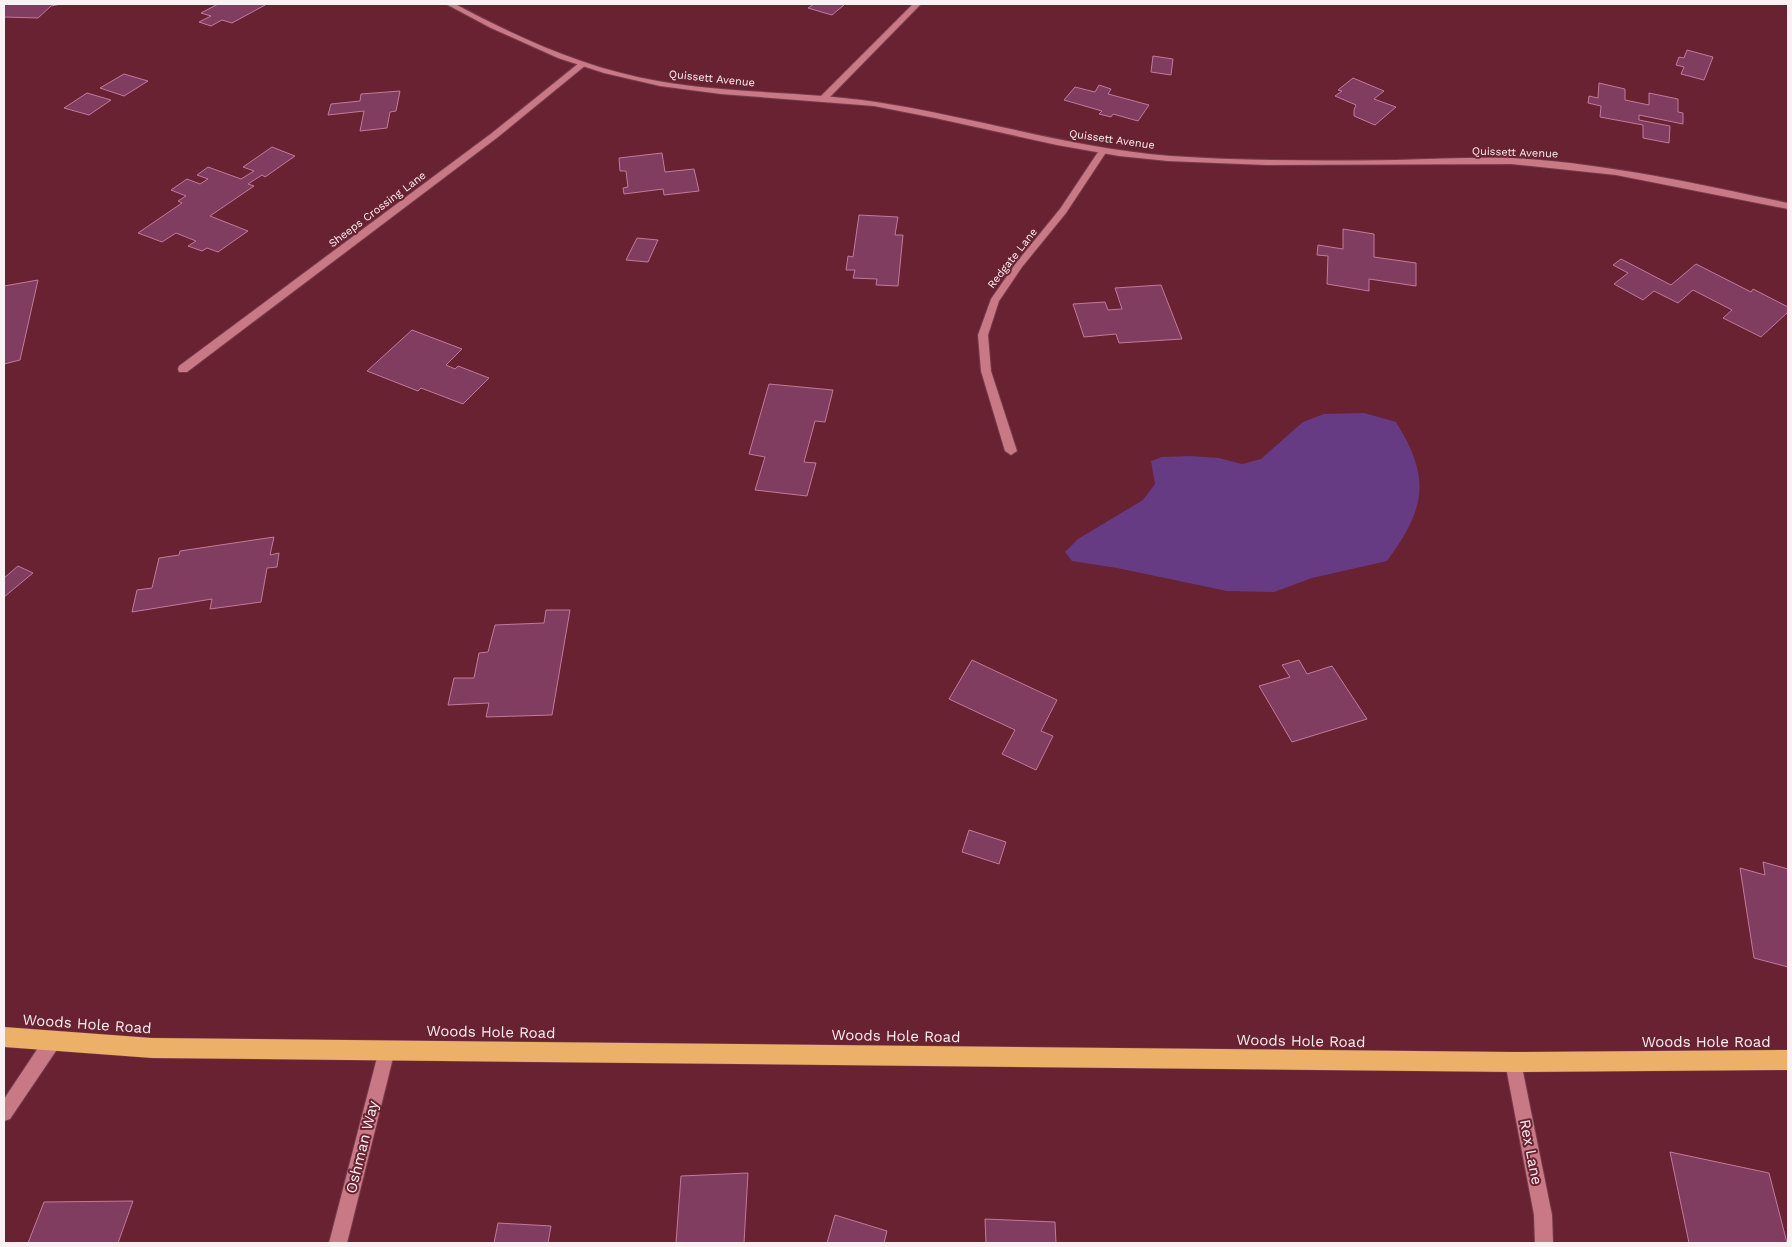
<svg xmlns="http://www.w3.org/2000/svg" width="1792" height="1247" viewBox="0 0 1792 1247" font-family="'Work Sans',sans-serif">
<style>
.green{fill:#673b83}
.building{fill:#803d5f;stroke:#c3799c}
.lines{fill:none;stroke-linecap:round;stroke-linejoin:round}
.lane-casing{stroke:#753c4e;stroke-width:2}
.street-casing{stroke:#753c4e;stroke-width:2}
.secondary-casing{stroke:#753c4e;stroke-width:2}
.highway-casing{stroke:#753c4e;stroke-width:1}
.lane{fill:#c97885;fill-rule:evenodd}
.street{fill:#c97885;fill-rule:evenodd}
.secondary{fill:#c97885;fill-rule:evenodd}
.highway{fill:#ecb068;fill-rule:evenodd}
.labels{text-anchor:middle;stroke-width:4;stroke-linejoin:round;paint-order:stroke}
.far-street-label{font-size:11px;fill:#fbf1f2;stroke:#692232}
.near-street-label{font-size:15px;fill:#fbf1f2;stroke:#692232}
</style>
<rect width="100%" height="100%" fill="#692232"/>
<path class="green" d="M 1364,413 L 1396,422 C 1431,478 1426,508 1387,561 L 1312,578 L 1274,592 L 1227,591 L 1117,568 L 1072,561 L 1065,552 L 1078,539 L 1143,500 L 1155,484 L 1151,461 L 1162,457 L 1190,456 L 1219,458 L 1242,464 L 1261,459 L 1303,422 L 1324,414 Z"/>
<g class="building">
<path d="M 4,4 L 61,4 L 51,6 L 38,18 L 4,17 Z"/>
<path d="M 218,4 L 267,4 L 232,23 L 222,20 L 211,26 L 199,22 L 211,16 L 201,13 Z"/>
<path d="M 814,4 L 841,4 L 844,5 L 832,15 L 808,8 Z"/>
<path d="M 1687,50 L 1713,57 L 1704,80 L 1681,74 L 1684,67 L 1676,65 L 1679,57 L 1684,58 Z"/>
<path d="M 1153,56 L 1173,59 L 1171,75 L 1151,72 Z"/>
<path d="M 124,74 L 148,81 L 124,96 L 100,88 Z"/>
<path d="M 1353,78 L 1384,91 L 1374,99 L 1396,107 L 1375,125 L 1354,116 L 1354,110 L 1356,105 L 1335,96 L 1342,91 L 1338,90 Z"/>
<path d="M 1599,83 L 1625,89 L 1625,100 L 1649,105 L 1649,93 L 1678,99 L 1678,112 L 1683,113 L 1683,124 L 1639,115 L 1639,120 L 1670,126 L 1669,143 L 1643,138 L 1643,125 L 1600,117 L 1601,106 L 1588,103 L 1589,96 L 1598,98 Z"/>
<path d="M 1099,85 L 1111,89 L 1108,94 L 1149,105 L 1138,121 L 1113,114 L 1111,117 L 1099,114 L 1102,111 L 1064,100 L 1075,87 L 1095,92 Z"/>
<path d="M 400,91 L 396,111 L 390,112 L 387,128 L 360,131 L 364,111 L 328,115 L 331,104 L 360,101 L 361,94 Z"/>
<path d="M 87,93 L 111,100 L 89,115 L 64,108 Z"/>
<path d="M 272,147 L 295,156 L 265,177 L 262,175 L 248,184 L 254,186 L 210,216 L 248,231 L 218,252 L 207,248 L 202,251 L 188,246 L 196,241 L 176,233 L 162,242 L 138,233 L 182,203 L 178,201 L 186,196 L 171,190 L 187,179 L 200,184 L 208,179 L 197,175 L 208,167 L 241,179 L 254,171 L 243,167 Z"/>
<path d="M 662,153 L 665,172 L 694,169 L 699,191 L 664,195 L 663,189 L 624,194 L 623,188 L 628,187 L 626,171 L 620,171 L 619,158 Z"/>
<path d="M 859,215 L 898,217 L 895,235 L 903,235 L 898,286 L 876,285 L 877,279 L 853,278 L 855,270 L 846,270 L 848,256 L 853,257 Z"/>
<path d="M 1343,229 L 1374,234 L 1374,257 L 1416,263 L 1416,286 L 1369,279 L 1369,291 L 1327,284 L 1328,256 L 1317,255 L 1318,245 L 1343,249 Z"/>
<path d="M 637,238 L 658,240 L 648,262 L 626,260 Z"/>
<path d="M 1621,259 L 1671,285 L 1696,264 L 1751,292 L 1753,289 L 1788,307 L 1788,312 L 1761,337 L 1723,318 L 1732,310 L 1693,290 L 1678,303 L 1654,291 L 1643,300 L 1614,284 L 1628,273 L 1613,265 Z"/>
<path d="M 38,280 L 20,360 L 4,364 L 4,286 Z"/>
<path d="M 1161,285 L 1182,339 L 1119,343 L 1116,334 L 1084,337 L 1073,304 L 1105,302 L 1108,310 L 1122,309 L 1115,288 Z"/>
<path d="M 412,330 L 462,349 L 446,365 L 455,369 L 458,366 L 489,378 L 463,404 L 421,388 L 418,391 L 367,371 Z"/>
<path d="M 769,384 L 833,390 L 825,422 L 815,421 L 804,462 L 816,463 L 807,496 L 755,490 L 765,457 L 749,454 Z"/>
<path d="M 274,537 L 270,555 L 279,553 L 277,567 L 267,568 L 261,602 L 210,609 L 212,599 L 132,612 L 137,590 L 152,588 L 159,558 L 179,555 L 180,551 Z"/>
<path d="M 18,566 L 33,573 L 4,597 L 4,578 Z"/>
<path d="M 546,610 L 570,610 L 552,715 L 486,717 L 489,703 L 448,705 L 454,678 L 474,678 L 479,653 L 488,652 L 495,625 L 544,623 Z"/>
<path d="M 972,660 L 1057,700 L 1041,731 L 1053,736 L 1036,770 L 1002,754 L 1015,730 L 949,699 Z"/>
<path d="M 1299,660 L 1307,674 L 1332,666 L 1367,719 L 1292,742 L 1259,686 L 1290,677 L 1282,665 Z"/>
<path d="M 969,830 L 1006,842 L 999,864 L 962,852 Z"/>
<path d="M 1763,862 L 1788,869 L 1788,967 L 1754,958 L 1740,868 L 1765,875 Z"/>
<path d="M 1670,1152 L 1769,1173 L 1787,1243 L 1689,1243 Z"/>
<path d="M 748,1173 L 744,1243 L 676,1243 L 681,1176 Z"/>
<path d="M 133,1201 L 118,1243 L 28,1243 L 44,1202 Z"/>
<path d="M 835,1215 L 887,1231 L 884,1243 L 827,1243 Z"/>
<path d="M 985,1219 L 1055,1222 L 1056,1243 L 986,1243 Z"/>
<path d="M 498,1223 L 551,1226 L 548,1243 L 494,1243 Z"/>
</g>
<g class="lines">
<g class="lane-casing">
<g id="lane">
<path d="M 52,1034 L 58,1036 L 60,1042 L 58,1048 L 10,1119 L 4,1121 L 4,1099 L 46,1036 Z"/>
<path d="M 387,1042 L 393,1044 L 395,1050 L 347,1243 L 329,1243 L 379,1050 L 381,1044 Z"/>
</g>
</g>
<g class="street-casing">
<g id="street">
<path d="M 913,4 L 921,4 L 826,101 L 820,101 L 820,97 Z"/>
<path d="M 579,63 L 586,65 L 498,137 L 187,372 L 179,372 L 178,369 L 179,366 L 492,133 Z"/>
<path d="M 1103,148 L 1107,151 L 1066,213 L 1022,267 L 999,301 L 988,335 L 991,371 L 1017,451 L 1011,455 L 1005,451 L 981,371 L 978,335 L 991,299 L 1016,263 L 1060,209 L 1100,149 Z"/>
<path d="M 1513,1054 L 1519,1056 L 1521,1062 L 1552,1215 L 1553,1243 L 1535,1243 L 1534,1215 L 1505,1062 L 1507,1056 Z"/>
</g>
</g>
<g class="secondary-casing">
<path id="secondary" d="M 446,4 L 455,4 C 519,38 586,69 658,81 C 730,94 804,91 876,102 C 975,117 1070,148 1171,156 C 1246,161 1321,161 1396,160 C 1435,159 1474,157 1512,158 C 1605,163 1698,184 1788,203 L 1788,209 L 1616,175 L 1511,164 L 1266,165 L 1168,161 L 1119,156 L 1057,145 L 935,118 L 874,106 L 721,94 L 660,86 L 604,73 L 558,58 L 491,28 Z"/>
</g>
<g class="highway-casing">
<path id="highway" d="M 4,1027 L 152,1038 L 1513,1052 L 1788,1050 L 1788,1070 L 1513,1072 L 152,1058 L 4,1047 Z"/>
</g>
<use href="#lane" class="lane"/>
<use href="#street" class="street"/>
<use href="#secondary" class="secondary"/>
<use href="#highway" class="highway"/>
</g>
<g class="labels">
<g class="far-street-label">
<text transform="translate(712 78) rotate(6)" y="4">Quissett Avenue</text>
<text transform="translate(1112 139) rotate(8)" y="4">Quissett Avenue</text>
<text transform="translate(1515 152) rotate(2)" y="4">Quissett Avenue</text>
<text transform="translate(377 209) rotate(-37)" y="4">Sheeps Crossing Lane</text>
<text transform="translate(1012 258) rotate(-52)" y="4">Redgate Lane</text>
</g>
<g class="near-street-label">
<text transform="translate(87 1024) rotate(4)" y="5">Woods Hole Road</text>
<text transform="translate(491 1032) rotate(1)" y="5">Woods Hole Road</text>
<text transform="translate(896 1036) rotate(1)" y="5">Woods Hole Road</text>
<text transform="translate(1301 1041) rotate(1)" y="5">Woods Hole Road</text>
<text x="1706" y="1047">Woods Hole Road</text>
<text transform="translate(362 1147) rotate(-76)" y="5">Oshman Way</text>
<text transform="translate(1531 1152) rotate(79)" y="5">Rex Lane</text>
</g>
</g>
<rect width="1792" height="1247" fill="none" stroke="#fbf1f2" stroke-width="10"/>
</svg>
